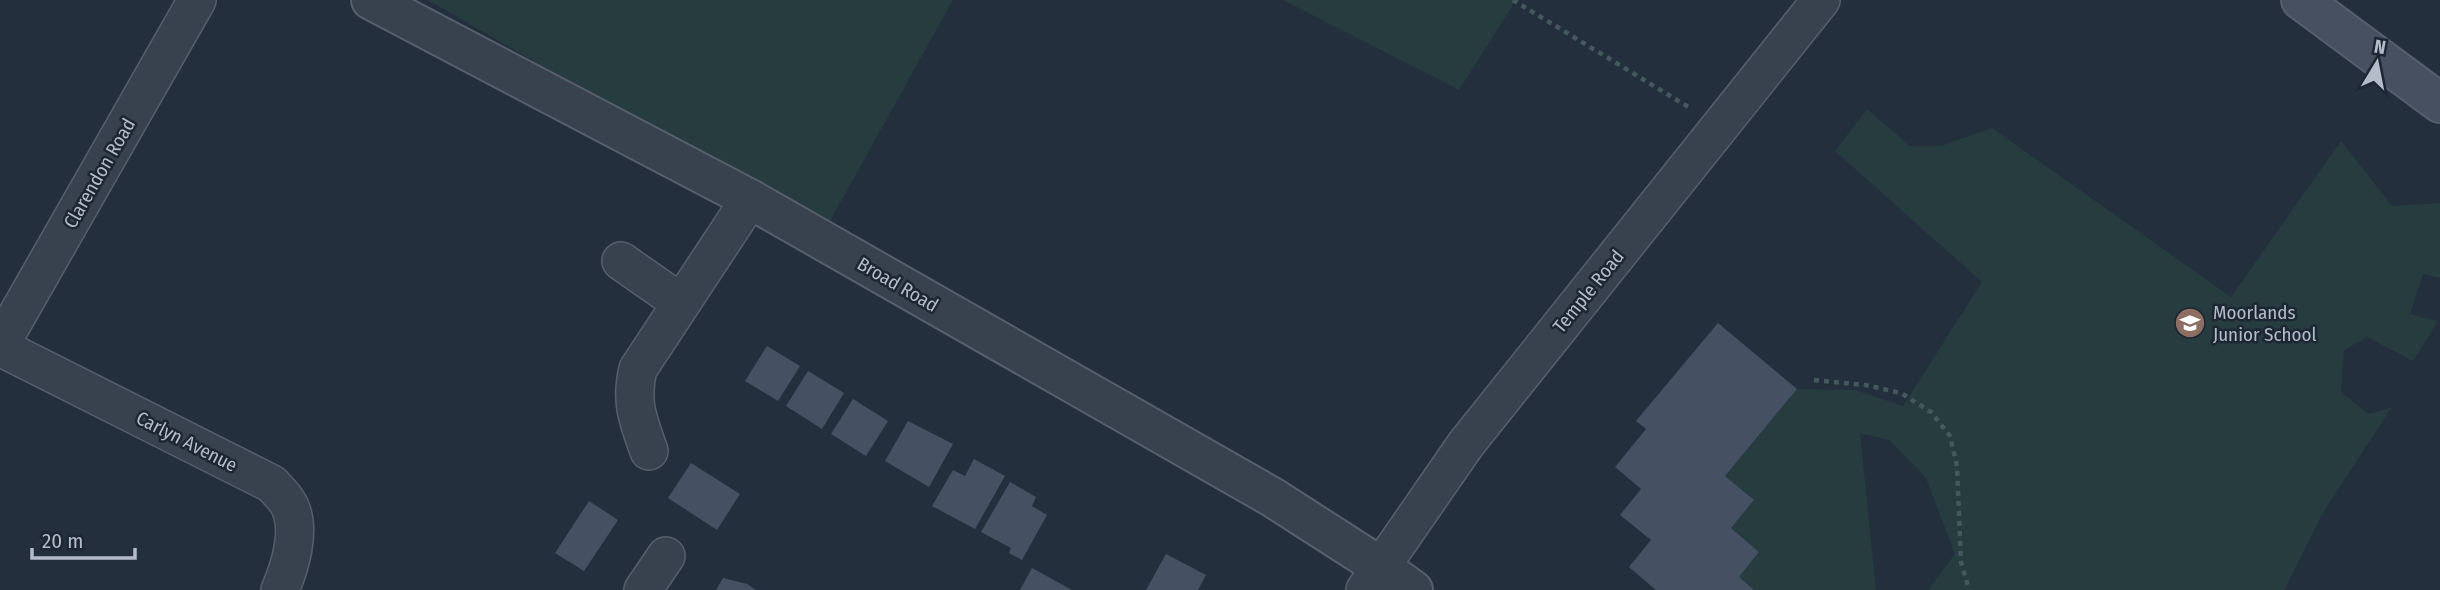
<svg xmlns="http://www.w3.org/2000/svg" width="2440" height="590" viewBox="0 0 2440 590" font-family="'Fira Sans Condensed',sans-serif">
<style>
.green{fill:#263c3f}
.building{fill:#455162}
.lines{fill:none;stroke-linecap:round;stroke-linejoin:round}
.minor-casing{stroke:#565f6c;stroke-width:40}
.tertiary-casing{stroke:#565f6c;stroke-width:42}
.secondary-casing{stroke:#565f6c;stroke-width:42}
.path{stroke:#44595c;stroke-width:4.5;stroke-dasharray:5 5;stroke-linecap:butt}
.minor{stroke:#38414e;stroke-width:37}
.tertiary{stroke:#38414e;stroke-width:38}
.secondary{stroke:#465061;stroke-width:38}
.labels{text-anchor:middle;stroke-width:5;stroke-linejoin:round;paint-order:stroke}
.street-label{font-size:19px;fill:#b4bcc9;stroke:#1d2633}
.poi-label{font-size:19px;fill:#b4bcc9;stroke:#1d2633;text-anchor:start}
</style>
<rect width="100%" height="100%" fill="#242f3e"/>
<g class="green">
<path d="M 428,0 L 953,0 L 825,230 Z"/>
<path d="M 1283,0 L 1516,0 L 1459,90 Z"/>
<path d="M 1867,109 L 1910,146 L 1941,146 L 1992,128 L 2231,297 L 2341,141 L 2392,206 L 2440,203 L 2440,278 L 2423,274 L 2410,314 L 2438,321 L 2413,361 L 2367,337 L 2344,350 L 2341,392 L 2368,414 L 2391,408 L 2321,516 L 2284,590 L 1928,590 L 1955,554 L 1926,478 L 1889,440 L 1860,433 L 1876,590 L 1754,590 L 1739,577 L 1759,552 L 1731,528 L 1754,500 L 1725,476 L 1797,389 L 1855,390 L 1903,406 L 1982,282 L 1835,151 Z"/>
</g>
<g class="building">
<path d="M 1718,323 L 1797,389 L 1725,476 L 1754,500 L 1731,528 L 1759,552 L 1739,577 L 1754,590 L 1656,590 L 1629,567 L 1651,540 L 1620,515 L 1641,489 L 1615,467 L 1646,429 L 1636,421 Z"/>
<path d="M 767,346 L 800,366 L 778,401 L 745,381 Z"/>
<path d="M 808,371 L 844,393 L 822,429 L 786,406 Z"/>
<path d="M 853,399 L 888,421 L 866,456 L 831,434 Z"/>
<path d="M 908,421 L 953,444 L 929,487 L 885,461 Z"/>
<path d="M 974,459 L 1005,476 L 975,529 L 932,506 L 953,470 L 965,476 Z"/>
<path d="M 691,463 L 740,494 L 717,530 L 668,498 Z"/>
<path d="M 1010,482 L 1036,497 L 1032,506 L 1047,515 L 1022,560 L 1009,553 L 1011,548 L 981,532 Z"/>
<path d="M 589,501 L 618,520 L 584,571 L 555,553 Z"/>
<path d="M 1166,554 L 1206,575 L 1198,590 L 1146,590 Z"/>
<path d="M 1032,568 L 1072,590 L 1020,590 Z"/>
<path d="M 723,578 L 747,584 L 756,590 L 716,590 Z"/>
</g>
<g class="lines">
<g class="minor-casing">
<g id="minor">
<path d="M 621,261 L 681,303"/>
<path d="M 0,345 L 197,0"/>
<path d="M 0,347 L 272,484 C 278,491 287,499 290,507 C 301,531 290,567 280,590"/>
<path d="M 649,451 C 638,420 630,402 638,369 L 750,199"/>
<path d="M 643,590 L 666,556"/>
<path d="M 1365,590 L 1466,444 L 1821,0"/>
</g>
</g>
<g class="tertiary-casing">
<path id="tertiary" d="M 371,0 L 750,199 L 1272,497 L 1381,567 L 1413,590"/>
</g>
<g class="secondary-casing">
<path id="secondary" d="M 2301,0 L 2440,103"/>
</g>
<g class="path">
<path d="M 1513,0 L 1690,108"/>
<path d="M 1814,380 L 1865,385 L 1901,393 L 1931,412 L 1950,436 L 1957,466 L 1961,562 L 1969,590"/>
</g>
<use href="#minor" class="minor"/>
<use href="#tertiary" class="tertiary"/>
<use href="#secondary" class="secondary"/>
</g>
<defs>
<g id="school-disc" transform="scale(1.575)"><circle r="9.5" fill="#8d6e63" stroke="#1d2633"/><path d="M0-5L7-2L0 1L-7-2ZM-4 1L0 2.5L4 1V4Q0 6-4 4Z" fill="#fff"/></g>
</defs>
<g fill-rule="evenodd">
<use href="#school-disc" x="2190" y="323"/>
</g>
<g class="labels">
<g class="street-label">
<text transform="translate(99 173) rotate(-60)" y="7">Clarendon Road</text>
<text transform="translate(898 284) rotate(30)" y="7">Broad Road</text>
<text transform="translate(1588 291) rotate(-51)" y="7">Temple Road</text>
<text transform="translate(187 441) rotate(27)" y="7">Carlyn Avenue</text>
</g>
<g class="poi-label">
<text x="2213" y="319">Moorlands<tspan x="2213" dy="22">Junior School</tspan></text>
</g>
</g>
<g transform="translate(2377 63) rotate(10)" stroke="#1d2633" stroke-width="5" paint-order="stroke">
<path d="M0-5L12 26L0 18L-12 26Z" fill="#b4bcc9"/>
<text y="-10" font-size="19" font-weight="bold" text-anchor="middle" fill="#b4bcc9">N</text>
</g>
<path d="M32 548v10h103v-10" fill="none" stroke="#b4bcc9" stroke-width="3.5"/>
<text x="42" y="548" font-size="21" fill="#b4bcc9" stroke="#1d2633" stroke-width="5" paint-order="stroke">20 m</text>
</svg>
